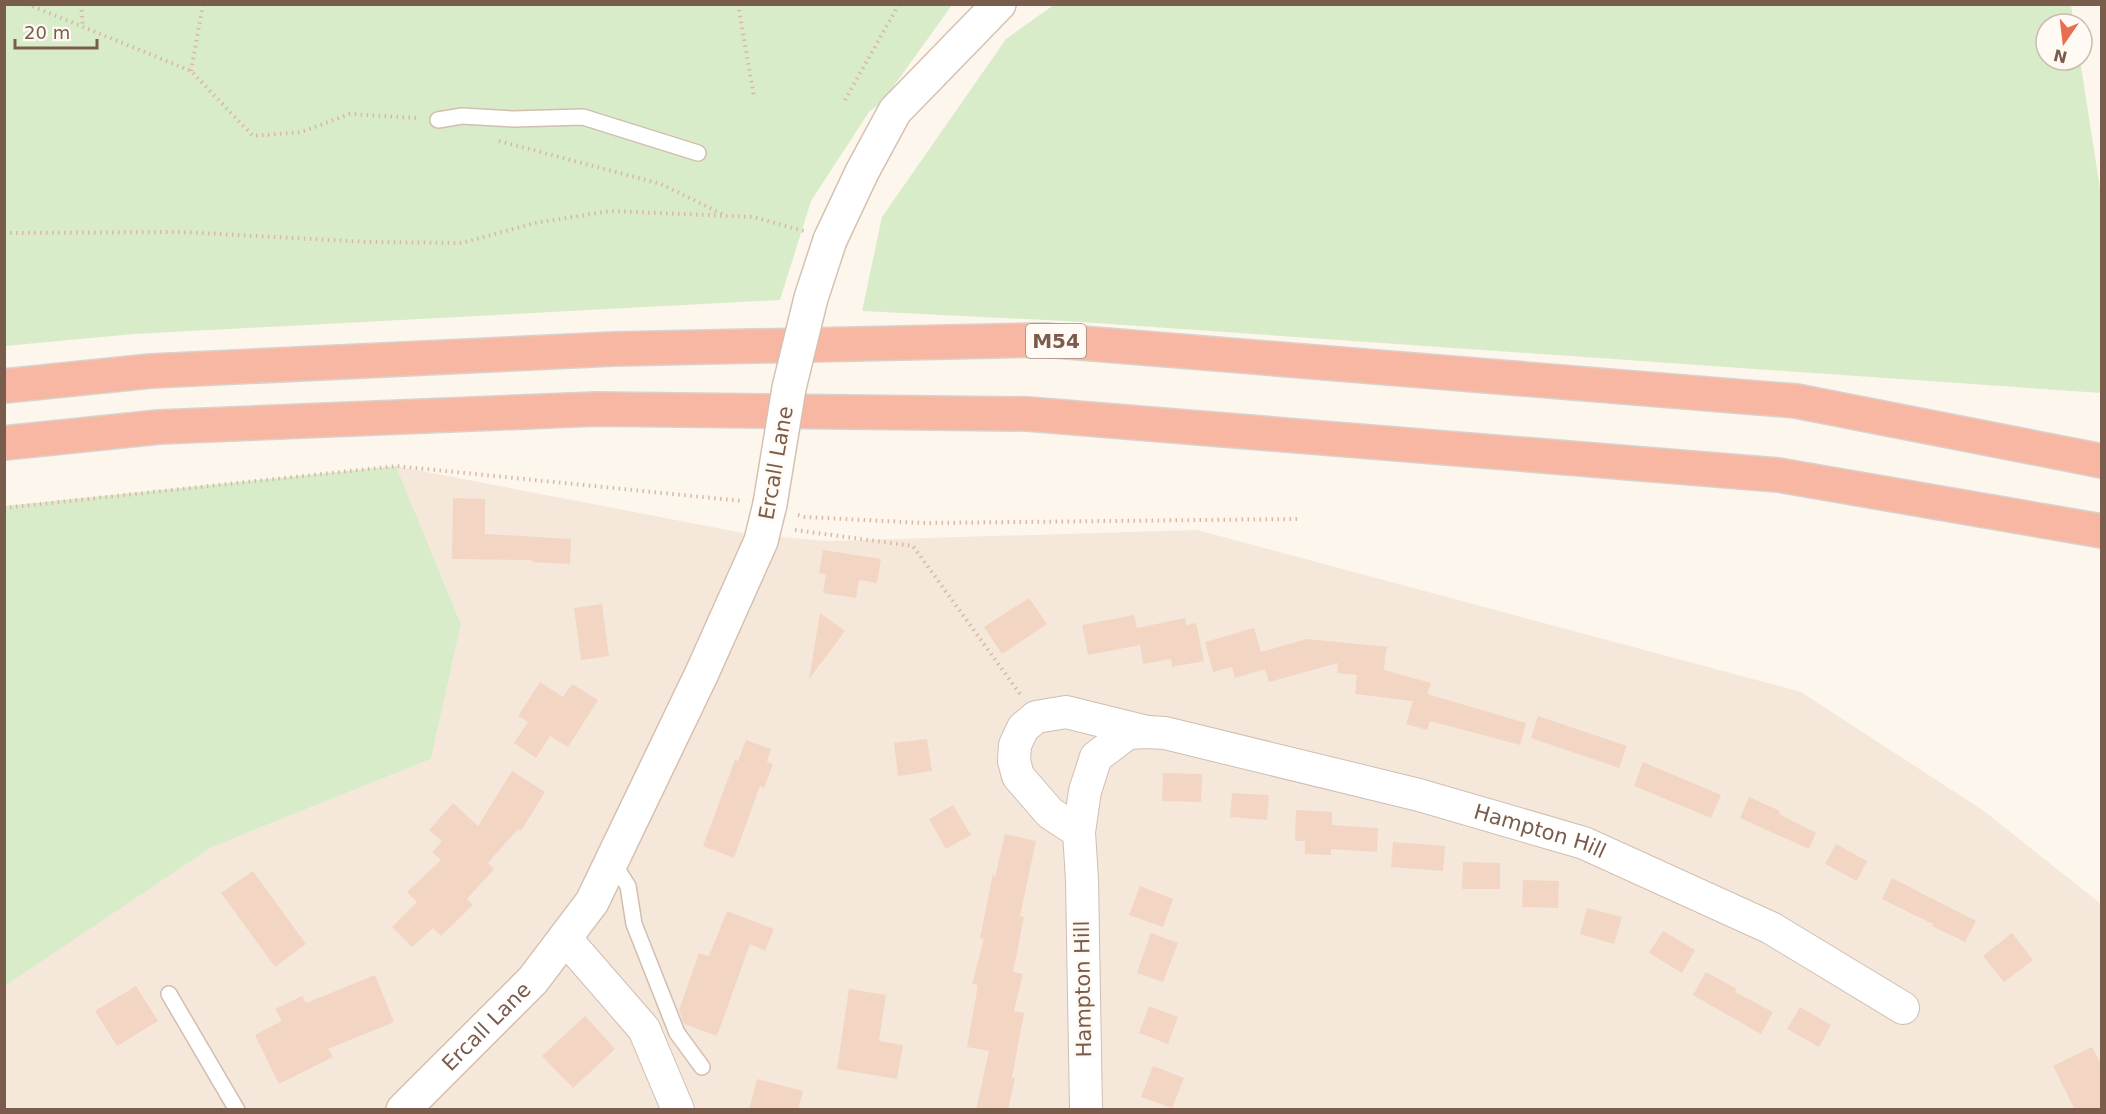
<svg xmlns="http://www.w3.org/2000/svg" width="2106" height="1114" viewBox="0 0 2106 1114" font-family="'DejaVu Sans',sans-serif">
<style>
.residential{fill:#f5e8da}
.green{fill:#d8ecc9}
.building{fill:#f3d5c3}
.lines{fill:none;stroke-linecap:round;stroke-linejoin:round}
.lane-casing{stroke:#d1beb0;stroke-width:18}
.street-casing{stroke:#d1beb0;stroke-width:34}
.secondary-casing{stroke:#d6c0b0;stroke-width:36}
.highway-casing{stroke:#dad1cd;stroke-width:36}
.path{stroke:#d9b8a5;stroke-width:4;stroke-dasharray:1.5 4.5;stroke-linecap:butt}
.lane{stroke:#fff;stroke-width:15}
.street{stroke:#fff;stroke-width:32}
.secondary{stroke:#fff;stroke-width:33}
.highway{stroke:#f7b7a3;stroke-width:33}
.secondary-bridge-casing{stroke:#d6c0b0;stroke-width:36;stroke-linecap:butt}
.secondary-bridge{stroke:#fff;stroke-width:33}
.labels{text-anchor:middle;stroke-width:5;stroke-linejoin:round;paint-order:stroke}
.shield{fill:#fffaf3;stroke:#a28b7f;stroke-width:1.5}
.shield-label{font-size:20px;font-weight:bold;fill:#7a5c4d}
.street-label{font-size:21px;fill:#7a5c4d;stroke:#fffaf3}
</style>
<rect width="100%" height="100%" fill="#fdf6ec"/>
<path class="residential" d="M 396,466 L 743,533 L 803,539 L 828,541 L 1197,530 L 1801,692 L 1984,811 L 2101,904 L 2101,1109 L 5,1110 L 5,986 L 212,847 L 431,759 L 461,624 Z"/>
<g class="green">
<path d="M 1055,4 L 2071,5 L 2074,24 L 2046,24 L 2046,60 L 2080,60 L 2101,195 L 2101,393 L 1066,321 L 862,311 L 882,217 L 1006,39 Z"/>
<path d="M 5,5 L 952,5 L 883,101 L 869,112 L 811,201 L 780,300 L 134,334 L 5,346 Z"/>
<path d="M 396,466 L 461,624 L 431,759 L 212,847 L 5,986 L 5,506 Z"/>
</g>
<g class="building">
<path d="M 453,498 L 485,499 L 485,534 L 571,539 L 570,564 L 532,562 L 532,560 L 452,559 Z"/>
<path d="M 823,550 L 881,559 L 877,583 L 859,580 L 856,598 L 823,593 L 826,575 L 819,573 Z"/>
<path d="M 1029,598 L 1047,624 L 1002,654 L 984,627 Z"/>
<path d="M 602,604 L 609,656 L 581,660 L 574,608 Z"/>
<path d="M 820,613 L 845,631 L 809,679 Z"/>
<path d="M 1134,615 L 1137,628 L 1185,618 L 1186,625 L 1196,623 L 1204,661 L 1172,667 L 1171,659 L 1143,664 L 1140,645 L 1088,655 L 1082,625 Z"/>
<path d="M 1254,628 L 1261,652 L 1307,639 L 1389,647 L 1386,649 L 1384,670 L 1431,683 L 1427,694 L 1526,723 L 1520,745 L 1430,721 L 1427,730 L 1406,724 L 1413,701 L 1355,694 L 1357,675 L 1337,673 L 1338,663 L 1269,682 L 1265,669 L 1235,678 L 1232,667 L 1213,672 L 1205,642 Z"/>
<path d="M 540,682 L 563,697 L 572,684 L 598,700 L 568,747 L 550,736 L 536,758 L 514,743 L 528,722 L 518,716 Z"/>
<path d="M 1538,716 L 1627,746 L 1619,768 L 1531,738 Z"/>
<path d="M 927,739 L 932,771 L 898,776 L 894,743 Z"/>
<path d="M 746,740 L 771,749 L 767,762 L 773,764 L 764,788 L 760,786 L 734,858 L 703,846 L 735,760 L 738,761 Z"/>
<path d="M 1643,762 L 1721,795 L 1711,818 L 1634,786 Z"/>
<path d="M 512,771 L 545,792 L 521,831 L 518,829 L 488,863 L 494,869 L 467,899 L 473,905 L 441,936 L 433,928 L 412,947 L 392,927 L 417,902 L 407,892 L 441,860 L 432,852 L 442,841 L 429,830 L 453,803 L 478,826 Z"/>
<path d="M 1163,773 L 1202,774 L 1201,802 L 1162,801 Z"/>
<path d="M 1232,793 L 1269,795 L 1267,820 L 1230,817 Z"/>
<path d="M 1749,797 L 1780,811 L 1779,814 L 1816,833 L 1809,849 L 1740,818 Z"/>
<path d="M 953,805 L 971,835 L 946,849 L 929,819 Z"/>
<path d="M 1296,810 L 1332,812 L 1332,825 L 1378,828 L 1377,852 L 1331,849 L 1331,855 L 1305,854 L 1305,841 L 1295,841 Z"/>
<path d="M 1005,834 L 1036,841 L 1020,916 L 1024,917 L 1013,972 L 1023,974 L 1014,1011 L 1024,1013 L 1012,1078 L 1015,1078 L 1008,1110 L 976,1110 L 989,1051 L 967,1047 L 978,985 L 972,984 L 984,939 L 980,938 L 993,874 L 995,877 Z"/>
<path d="M 1393,842 L 1445,846 L 1443,871 L 1391,867 Z"/>
<path d="M 1836,844 L 1867,861 L 1857,881 L 1825,864 Z"/>
<path d="M 1463,862 L 1500,863 L 1500,889 L 1462,889 Z"/>
<path d="M 253,871 L 306,944 L 275,967 L 221,893 Z"/>
<path d="M 1892,878 L 1976,921 L 1965,942 L 1932,926 L 1933,924 L 1882,899 Z"/>
<path d="M 1523,880 L 1559,881 L 1558,908 L 1522,907 Z"/>
<path d="M 1140,886 L 1173,899 L 1163,927 L 1129,915 Z"/>
<path d="M 1587,908 L 1622,917 L 1614,944 L 1580,934 Z"/>
<path d="M 727,911 L 774,929 L 765,951 L 750,944 L 717,1036 L 684,1024 L 679,1010 L 699,953 L 709,956 Z"/>
<path d="M 1663,931 L 1695,950 L 1682,973 L 1649,953 Z"/>
<path d="M 1151,933 L 1178,943 L 1163,982 L 1137,973 Z"/>
<path d="M 2012,933 L 2033,960 L 2004,982 L 1983,956 Z"/>
<path d="M 1706,972 L 1737,989 L 1735,992 L 1773,1012 L 1761,1034 L 1693,995 Z"/>
<path d="M 375,975 L 394,1022 L 328,1049 L 333,1057 L 279,1084 L 255,1035 L 282,1021 L 275,1009 L 302,996 L 306,1003 Z"/>
<path d="M 136,986 L 158,1021 L 117,1046 L 95,1011 Z"/>
<path d="M 849,989 L 886,995 L 879,1041 L 903,1045 L 897,1079 L 837,1069 Z"/>
<path d="M 1149,1006 L 1178,1017 L 1168,1044 L 1139,1033 Z"/>
<path d="M 1800,1007 L 1831,1025 L 1819,1047 L 1787,1029 Z"/>
<path d="M 585,1016 L 615,1049 L 573,1088 L 542,1056 Z"/>
<path d="M 2092,1047 L 2102,1066 L 2102,1110 L 2075,1110 L 2053,1066 Z"/>
<path d="M 1153,1066 L 1184,1078 L 1172,1108 L 1141,1097 Z"/>
<path d="M 757,1079 L 803,1091 L 798,1110 L 749,1110 Z"/>
</g>
<g class="lines">
<g class="lane-casing">
<g id="lane">
<path d="M 438,120 L 462,116 L 513,119 L 583,117 L 698,153"/>
<path d="M 612,861 L 628,886 L 634,924 L 677,1033 L 702,1067"/>
<path d="M 169,994 L 237,1110"/>
</g>
</g>
<g class="street-casing">
<g id="street">
<path d="M 1079,832 L 1050,813 L 1018,776 L 1014,761 L 1015,745 L 1023,728 L 1036,717 L 1066,712 L 1147,732"/>
<path d="M 565,938 L 644,1029 L 678,1110"/>
<path id="s1" d="M 1086,1110 L 1082,880 L 1079,832 L 1085,791 L 1096,757 L 1128,733 L 1147,732 L 1165,733 L 1419,795 L 1584,843 L 1771,928 L 1903,1008"/>
</g>
</g>
<g class="secondary-casing">
<g id="secondary">
<path d="M 830,240 L 862,172 L 895,111 L 999,4"/>
<path id="s2" d="M 403,1110 L 533,980 L 592,902 L 702,673 L 761,541 L 770,504"/>
</g>
</g>
<g class="highway-casing">
<g id="highway">
<path d="M 4,386 L 151,371 L 614,349 L 1044,340 L 1796,401 L 2102,461"/>
<path d="M 4,443 L 159,427 L 596,409 L 1027,414 L 1778,475 L 2102,531"/>
</g>
</g>
<g class="path">
<path d="M 27,4 L 191,71 L 253,136 L 301,132 L 350,114 L 417,118"/>
<path d="M 81,4 L 83,28"/>
<path d="M 738,4 L 754,97"/>
<path d="M 191,71 L 203,4"/>
<path d="M 845,100 L 899,4"/>
<path d="M 499,141 L 661,184 L 724,215"/>
<path d="M 4,233 L 181,232 L 367,242 L 462,243 L 535,223 L 610,211 L 753,217 L 804,231"/>
<path d="M 4,508 L 396,466 L 742,501"/>
<path d="M 798,515 L 805,517 L 923,523 L 1298,519"/>
<path d="M 795,530 L 913,546 L 1020,694"/>
</g>
<use href="#lane" class="lane"/>
<use href="#street" class="street"/>
<use href="#secondary" class="secondary"/>
<use href="#highway" class="highway"/>
<g class="secondary-bridge-casing">
<path id="secondary-bridge" d="M 770,504 L 789,388 L 811,298 L 830,240"/>
</g>
<use href="#secondary-bridge" class="secondary-bridge"/>
</g>
<g class="labels">
<rect class="shield" x="1026" y="324" width="60" height="34" rx="4.5"/>
<g class="shield-label">
<text x="1056" y="348">M54</text>
</g>
<g class="street-label">
<text transform="translate(776 463) rotate(-80)" y="7">Ercall Lane</text>
<text dy="7" stroke="none"><textPath href="#s1" startOffset="820">Hampton Hill</textPath></text>
<text transform="translate(1083 989) rotate(-91)" y="7">Hampton Hill</text>
<text dy="7" stroke="none"><textPath href="#s2" startOffset="118">Ercall Lane</textPath></text>
</g>
</g>
<rect width="2106" height="1114" fill="none" stroke="#7a5c4d" stroke-width="12"/>
<g transform="translate(2064 42) rotate(194)"><circle r="28" fill="#fffaf3" stroke="#cabbb1" stroke-width="1.5"/>
<path d="M0-4.5L10 22L0 15L-10 22Z" fill="#e76f51"/>
<text y="-9" font-size="16" font-weight="bold" text-anchor="middle" fill="#7a5c4d">N</text>
</g>
<path d="M15 39v9h82v-9" fill="none" stroke="#7a5c4d" stroke-width="3"/>
<text x="24" y="39" font-size="18" fill="#7a5c4d" stroke="#fffaf3" stroke-width="4.5" paint-order="stroke">20 m</text>
</svg>
